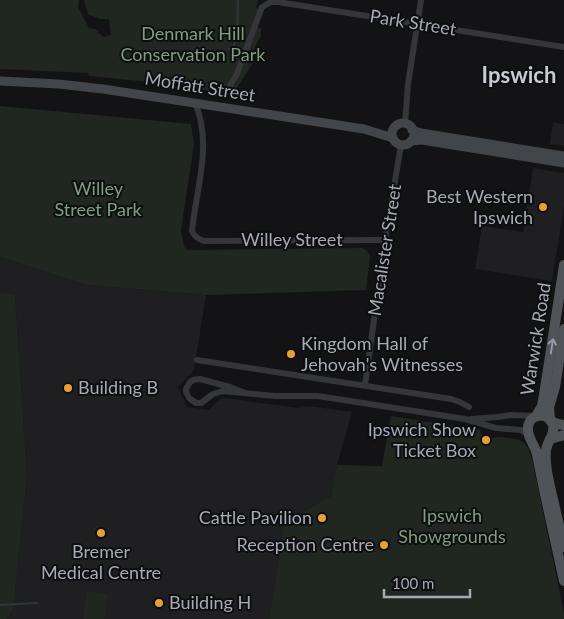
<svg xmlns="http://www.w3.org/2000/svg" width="564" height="619" viewBox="0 0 564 619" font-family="Lato,sans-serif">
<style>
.built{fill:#1f1f22}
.green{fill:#1f2720}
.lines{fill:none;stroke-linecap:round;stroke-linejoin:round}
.stream{stroke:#2d373d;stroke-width:2}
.street{stroke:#34363a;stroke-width:6}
.secondary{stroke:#424549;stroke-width:9}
.primary{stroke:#505358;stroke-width:10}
.oneway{stroke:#9499a2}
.poi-dot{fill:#ea9e36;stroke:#0e0e10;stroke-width:2}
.labels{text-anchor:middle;stroke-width:4;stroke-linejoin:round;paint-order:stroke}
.street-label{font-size:18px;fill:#a5abb5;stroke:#0e0e10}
.park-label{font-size:18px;fill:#7e9f7d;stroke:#0e0e10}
.poi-label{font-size:18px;fill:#a5abb5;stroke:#0e0e10;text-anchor:end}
.district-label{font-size:22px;font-weight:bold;fill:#c6cad1;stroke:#0e0e10}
</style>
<rect width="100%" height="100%" fill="#131315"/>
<g class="built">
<path d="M 553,122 L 564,124 L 564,146 L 550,144 Z"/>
<path d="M 533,168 L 564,173 L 564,206 L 552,281 L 475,269 L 482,226 L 523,232 Z"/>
<path d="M 0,257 L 87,285 L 206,295 L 194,370 L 178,387 L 187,407 L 209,410 L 217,401 L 221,399 L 226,398 L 298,408 L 309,406 L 352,412 L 337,465 L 331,496 L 284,523 L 269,619 L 7,619 L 13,610 L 27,476 L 15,295 L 0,292 Z"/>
</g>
<g class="green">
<path d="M 0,0 L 79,0 L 78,7 L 89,28 L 95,29 L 103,37 L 111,35 L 109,19 L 100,19 L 88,14 L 84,0 L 258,0 L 256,7 L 259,11 L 258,27 L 261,29 L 261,36 L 255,46 L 253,63 L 234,92 L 226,89 L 224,93 L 150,82 L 89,76 L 88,73 L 0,69 Z"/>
<path d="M 0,106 L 191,124 L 194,144 L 181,230 L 184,246 L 187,250 L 362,248 C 367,250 368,252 370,257 L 366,290 L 206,295 L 87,285 L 0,257 Z"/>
<path d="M 0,292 L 15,295 L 27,476 L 13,610 L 7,619 L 0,619 Z"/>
<path d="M 391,416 L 480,430 L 483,438 L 491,439 C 496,436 500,437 507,438 C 524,439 527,443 532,459 L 564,613 L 564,619 L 269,619 L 284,523 L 331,496 L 337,465 L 382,466 Z"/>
<path d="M 87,591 L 108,594 L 104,619 L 83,619 Z"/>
</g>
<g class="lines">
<g class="stream">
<path d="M 229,49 L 233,48 L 237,35 L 238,0"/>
<path d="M 0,605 L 37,603"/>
</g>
<g class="street">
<path d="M 229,87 L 237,74 L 262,7 L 271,2 L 278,2 L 564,47"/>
<path d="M 195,103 C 213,144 196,189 192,231 C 194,236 198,239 204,241 L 385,240"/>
<path d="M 405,124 L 408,84 L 421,0"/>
<path d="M 197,360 L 451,399 L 460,402 L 469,407"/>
<path d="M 365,385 L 385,240 L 401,145"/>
<path d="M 243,392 L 230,387 L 200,379 L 193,380 L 190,382 L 186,389 L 186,392 L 189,398 L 196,403 L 201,403 L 213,394 L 223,391 L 275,396 L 318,396 L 465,419 L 496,428 L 521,430 L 529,435"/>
<path d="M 471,419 L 498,417 L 511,415 L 535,416"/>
</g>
<g class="secondary">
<path d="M 0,81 L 59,84 L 103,89 L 364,129 L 393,138"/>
<circle cx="403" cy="134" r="11"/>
<path d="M 412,130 L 421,133 L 564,156"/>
<path d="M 411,141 L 422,140 L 564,163"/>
</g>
<g class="primary">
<path d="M 536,416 L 542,406 L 544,395 L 564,265"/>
<path d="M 550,420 L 549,407 L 555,387 L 564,329"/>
<path d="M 551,421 L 558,424 L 564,425"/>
<path d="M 550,439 L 564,435"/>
<path d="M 564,547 C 560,530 556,512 552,495 C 549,481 544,465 546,450 C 547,443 551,439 553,432 C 553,430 554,427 553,425 C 548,410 527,414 528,430 C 528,438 535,446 537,454 C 545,497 555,539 564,581"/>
</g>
</g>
<defs><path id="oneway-shaft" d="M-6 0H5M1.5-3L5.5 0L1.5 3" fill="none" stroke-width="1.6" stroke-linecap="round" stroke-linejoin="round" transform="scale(1.25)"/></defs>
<use class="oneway" href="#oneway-shaft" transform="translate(552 346) rotate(-81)"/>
<g class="poi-dot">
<circle cx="543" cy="207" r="5"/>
<circle cx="291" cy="354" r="5"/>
<circle cx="68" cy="388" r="5"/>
<circle cx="486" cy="440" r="5"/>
<circle cx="322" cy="518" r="5"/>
<circle cx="101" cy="533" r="5"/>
<circle cx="384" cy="545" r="5"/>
<circle cx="159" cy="603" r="5"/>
</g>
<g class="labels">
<g class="street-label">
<text transform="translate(413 23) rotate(9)" y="6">Park Street</text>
<text transform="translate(200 87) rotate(9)" y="6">Moffatt Street</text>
<text x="292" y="246">Willey Street</text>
<text transform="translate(385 250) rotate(-81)" y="6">Macalister Street</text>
<text transform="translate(536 339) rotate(-81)" y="6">Warwick Road</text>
</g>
<g class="park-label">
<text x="193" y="40">Denmark Hill<tspan x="193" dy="21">Conservation Park</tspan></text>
<text x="98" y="195">Willey<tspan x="98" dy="21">Street Park</tspan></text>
<text x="452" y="522">Ipswich<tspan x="452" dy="21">Showgrounds</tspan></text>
</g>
<g class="poi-label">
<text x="533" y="203">Best Western<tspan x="533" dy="21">Ipswich</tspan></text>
<text x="301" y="350" text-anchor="start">Kingdom Hall of<tspan x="301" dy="21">Jehovah's Witnesses</tspan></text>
<text x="78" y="394" text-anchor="start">Building B</text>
<text x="476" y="436">Ipswich Show<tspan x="476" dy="21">Ticket Box</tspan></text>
<text x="312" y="524">Cattle Pavilion</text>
<text x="374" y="551">Reception Centre</text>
<text x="101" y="558" text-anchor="middle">Bremer<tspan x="101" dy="21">Medical Centre</tspan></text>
<text x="169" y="609" text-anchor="start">Building H</text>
</g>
<g class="district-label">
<text x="519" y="83">Ipswich</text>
</g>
</g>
<path d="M384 589v8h86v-8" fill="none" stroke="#a5abb5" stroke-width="2.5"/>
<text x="392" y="589" font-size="15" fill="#a5abb5" stroke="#0e0e10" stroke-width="4" paint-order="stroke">100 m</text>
</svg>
